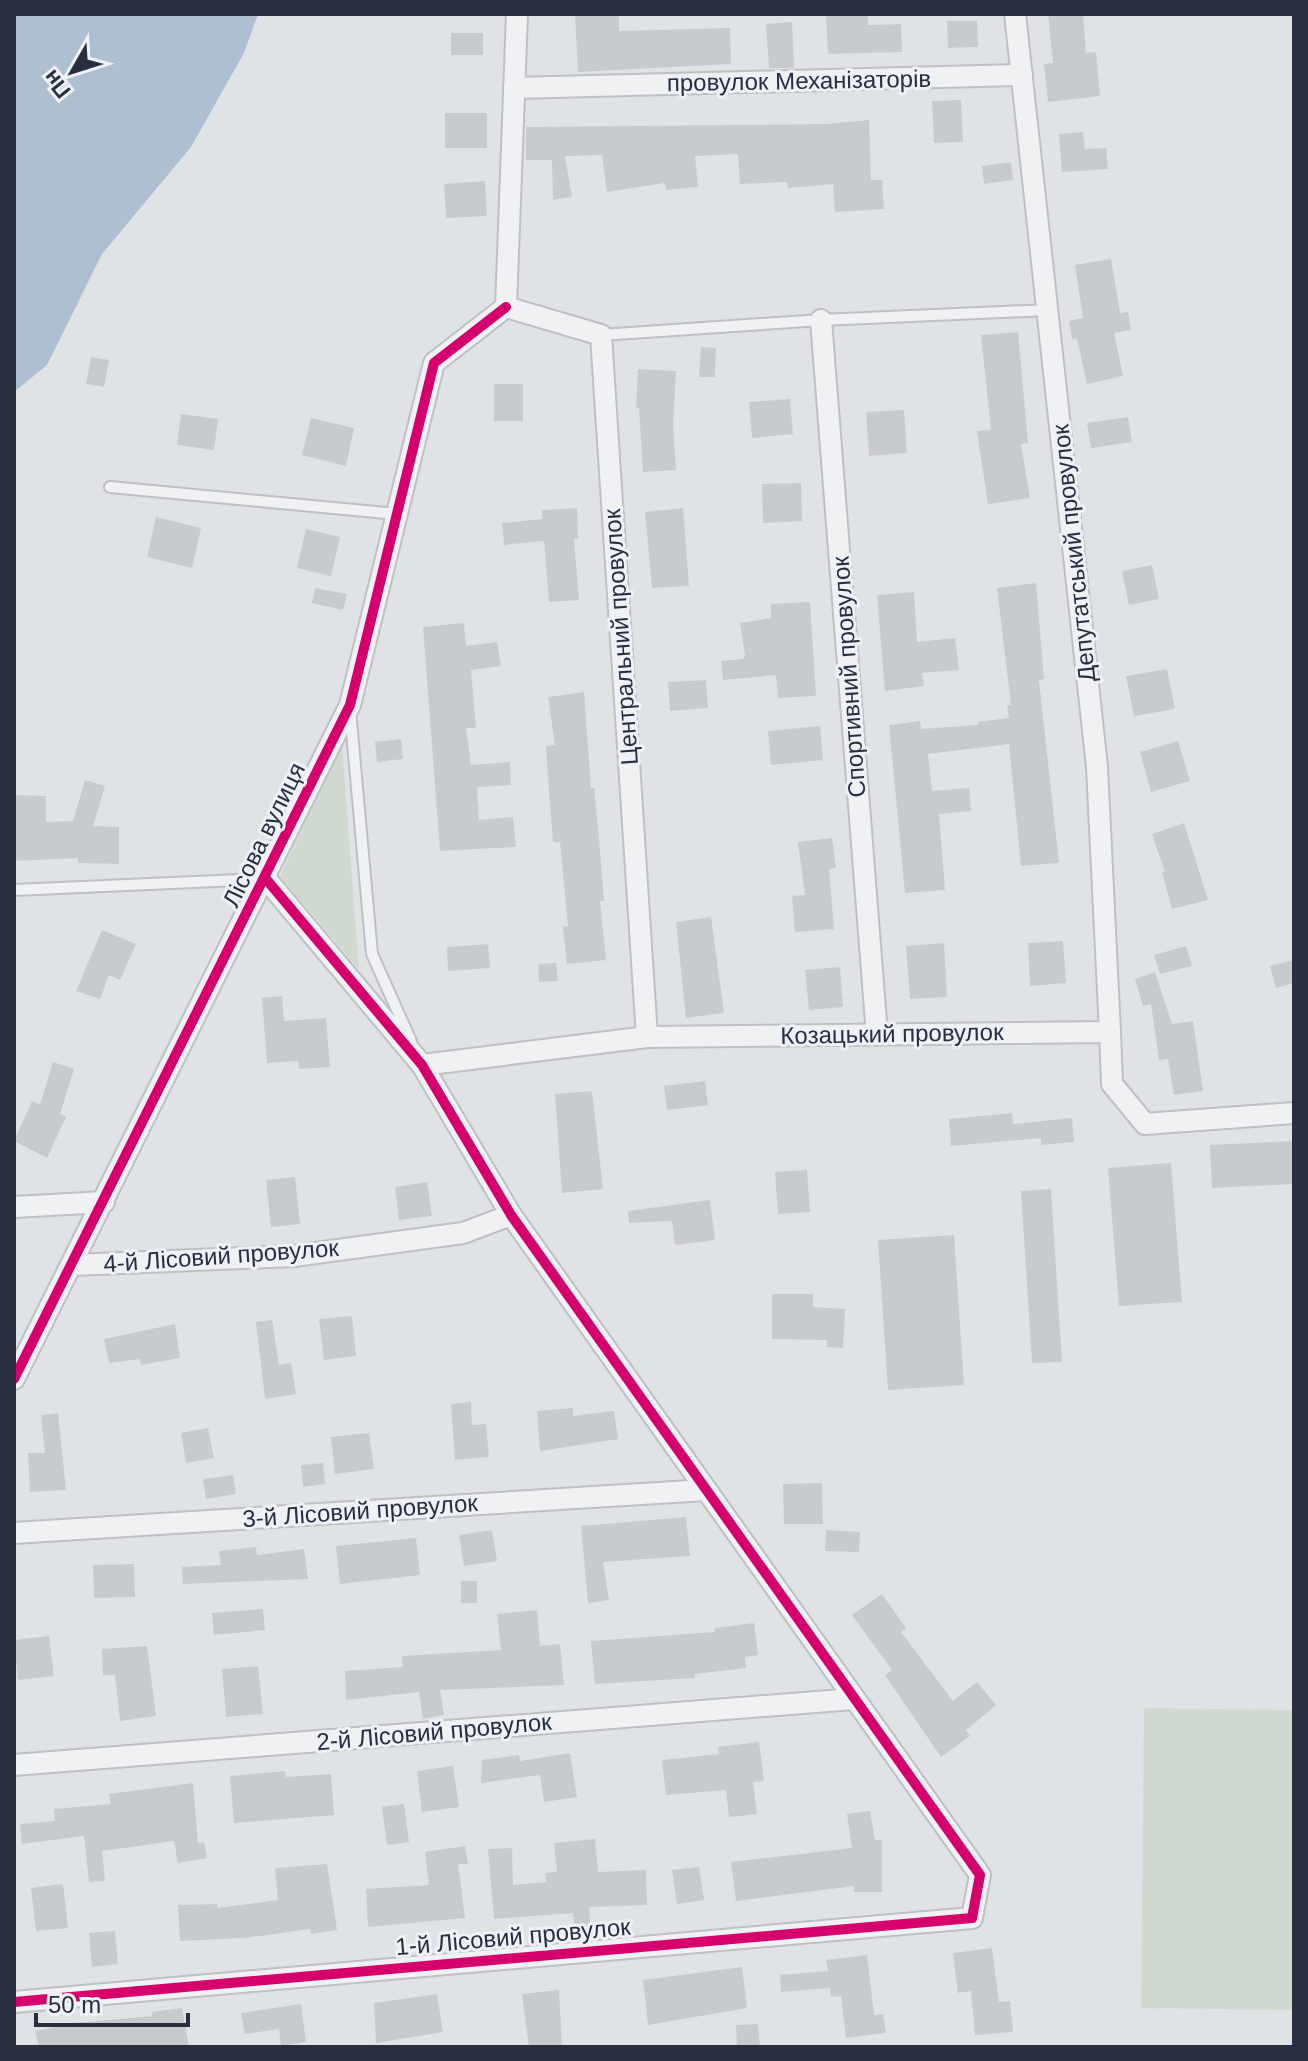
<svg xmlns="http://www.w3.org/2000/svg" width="1308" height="2061" viewBox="0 0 1308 2061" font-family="Arial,sans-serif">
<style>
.green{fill:#d1dad1}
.water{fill:#aebfd2}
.building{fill:#c8cbce}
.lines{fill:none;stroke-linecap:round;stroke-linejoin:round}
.service-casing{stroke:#bec1c4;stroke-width:14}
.minor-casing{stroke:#bec1c4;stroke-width:24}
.service{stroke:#f0f1f3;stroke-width:10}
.minor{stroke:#f0f1f3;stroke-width:20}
.cycleway-casing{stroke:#eef1f6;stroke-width:15}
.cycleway{stroke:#d6006c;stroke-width:10}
.labels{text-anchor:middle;stroke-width:6;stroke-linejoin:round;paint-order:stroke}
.street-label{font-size:24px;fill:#272f40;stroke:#eef1f6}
</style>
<rect width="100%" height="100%" fill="#e0e3e6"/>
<g class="green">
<path d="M 342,744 L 359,970 L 280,876 Z"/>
<path d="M 1144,1708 L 1294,1710 L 1294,2010 L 1141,2008 Z"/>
</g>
<path class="water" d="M 14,14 L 258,14 L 244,53 L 191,147 L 102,254 L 47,365 L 14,392 Z"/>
<g class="building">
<path d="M 575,14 L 619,14 L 619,31 L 730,28 L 731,64 L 578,72 Z"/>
<path d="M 826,14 L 868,14 L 868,25 L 901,24 L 902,52 L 828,54 Z"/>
<path d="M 1048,14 L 1083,14 L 1086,53 L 1096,52 L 1100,96 L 1048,102 L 1044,64 L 1053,63 Z"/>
<path d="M 947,21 L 977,21 L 978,47 L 948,48 Z"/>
<path d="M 792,22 L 794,68 L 769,68 L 766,24 Z"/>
<rect x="451" y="33" width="32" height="22"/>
<path d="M 961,100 L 963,142 L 934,143 L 932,101 Z"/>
<rect x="445" y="113" width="42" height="35"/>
<path d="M 869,120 L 871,180 L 882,180 L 884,209 L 835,212 L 833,184 L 788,188 L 787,182 L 740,184 L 738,154 L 695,156 L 698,187 L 666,190 L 665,183 L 607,192 L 602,155 L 565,156 L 572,197 L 553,200 L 552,160 L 526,160 L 526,127 L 827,124 Z"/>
<path d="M 1083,132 L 1085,149 L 1106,148 L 1108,169 L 1062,172 L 1059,134 Z"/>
<path d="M 1011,162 L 1013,180 L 984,184 L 982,166 Z"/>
<path d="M 485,181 L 487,216 L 446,218 L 444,184 Z"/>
<path d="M 1111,259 L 1120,313 L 1128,312 L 1131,330 L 1114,333 L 1123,376 L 1087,384 L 1077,338 L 1072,339 L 1069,321 L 1083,318 L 1075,265 Z"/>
<path d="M 1018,332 L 1028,443 L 1021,444 L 1030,498 L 988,504 L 977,431 L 991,430 L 981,335 Z"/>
<path d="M 701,347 L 716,348 L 715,377 L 699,377 Z"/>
<path d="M 91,357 L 109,360 L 104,387 L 86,384 Z"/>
<path d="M 638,369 L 676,371 L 673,424 L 676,470 L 643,472 L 639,408 L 636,408 Z"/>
<rect x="494" y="384" width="29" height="37"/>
<path d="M 790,399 L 793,434 L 752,438 L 749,402 Z"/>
<path d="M 904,410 L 907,453 L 869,456 L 866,412 Z"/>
<path d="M 181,414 L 218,419 L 214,450 L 177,445 Z"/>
<path d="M 1128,417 L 1132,442 L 1091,448 L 1087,423 Z"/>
<path d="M 311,418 L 354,428 L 346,466 L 302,455 Z"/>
<path d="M 801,483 L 802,521 L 763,523 L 762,484 Z"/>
<path d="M 577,508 L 578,539 L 574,539 L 579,600 L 549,602 L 544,541 L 504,545 L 502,523 L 542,519 L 542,510 Z"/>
<path d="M 683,508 L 689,586 L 652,588 L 645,512 Z"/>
<path d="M 156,517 L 201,528 L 192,568 L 147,557 Z"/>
<path d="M 306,529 L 340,537 L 331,576 L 297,568 Z"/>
<path d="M 1152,565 L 1159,599 L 1129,605 L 1122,571 Z"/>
<path d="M 1036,583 L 1044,679 L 1039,680 L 1059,863 L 1021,866 L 1009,744 L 928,754 L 932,791 L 969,788 L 971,811 L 939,814 L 945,890 L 905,893 L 889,725 L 920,721 L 921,729 L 978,725 L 978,722 L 1009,718 L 1007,705 L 1011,705 L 997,588 Z"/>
<path d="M 315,588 L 347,594 L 343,610 L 312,603 Z"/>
<path d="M 914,592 L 917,642 L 955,638 L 959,670 L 922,673 L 924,686 L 885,691 L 877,595 Z"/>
<path d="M 810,602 L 816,696 L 778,698 L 776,675 L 723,680 L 721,661 L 743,659 L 745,655 L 740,623 L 771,618 L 771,604 Z"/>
<path d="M 464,623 L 466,646 L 497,642 L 501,666 L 471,670 L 476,728 L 466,728 L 471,765 L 510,762 L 511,785 L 477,787 L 479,820 L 513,817 L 516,847 L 440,851 L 423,627 Z"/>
<path d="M 1167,669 L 1175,709 L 1134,716 L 1126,676 Z"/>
<path d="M 706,680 L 708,708 L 670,711 L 668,682 Z"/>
<path d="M 584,692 L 591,788 L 594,788 L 599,838 L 604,901 L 600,901 L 606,960 L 567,964 L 563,927 L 568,926 L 560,842 L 553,842 L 549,792 L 546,746 L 555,745 L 548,697 Z"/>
<path d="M 820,726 L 823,760 L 771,765 L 768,731 Z"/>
<path d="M 401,739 L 403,759 L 377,762 L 375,742 Z"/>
<path d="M 1178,741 L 1190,781 L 1151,792 L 1140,752 Z"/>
<path d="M 85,780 L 105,786 L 93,826 L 119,827 L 119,864 L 78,863 L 78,858 L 14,861 L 14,795 L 46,796 L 46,822 L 73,821 Z"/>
<path d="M 1184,823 L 1208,900 L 1172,909 L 1162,872 L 1165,872 L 1152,834 Z"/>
<path d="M 832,838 L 836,868 L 829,869 L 834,929 L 795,932 L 792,896 L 805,895 L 798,842 Z"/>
<path d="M 711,917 L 724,1013 L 686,1018 L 676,922 Z"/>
<path d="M 102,930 L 136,944 L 120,980 L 109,975 L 100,999 L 76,991 Z"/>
<path d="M 1063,941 L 1066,983 L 1030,986 L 1028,943 Z"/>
<path d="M 944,943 L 947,997 L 910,999 L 906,946 Z"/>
<path d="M 488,944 L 490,968 L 448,971 L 447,947 Z"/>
<path d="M 1186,946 L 1192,966 L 1160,974 L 1154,955 Z"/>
<path d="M 1294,960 L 1294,983 L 1276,988 L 1270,966 Z"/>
<path d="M 556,963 L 558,981 L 539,982 L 538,964 Z"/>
<path d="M 840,967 L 843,1007 L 809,1010 L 805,970 Z"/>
<path d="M 1155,972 L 1172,1024 L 1193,1021 L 1203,1091 L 1174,1095 L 1168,1059 L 1159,1060 L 1151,1004 L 1143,1006 L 1135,979 Z"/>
<path d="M 282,996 L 284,1021 L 326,1018 L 330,1067 L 299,1069 L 298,1061 L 267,1063 L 262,998 Z"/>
<path d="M 53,1062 L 74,1069 L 60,1114 L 66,1117 L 47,1158 L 14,1141 L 32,1101 L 40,1105 Z"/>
<path d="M 705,1081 L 708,1105 L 667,1110 L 664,1086 Z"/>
<path d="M 592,1091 L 603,1189 L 562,1193 L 555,1094 Z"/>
<path d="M 1012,1113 L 1013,1124 L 1072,1118 L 1074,1142 L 1041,1145 L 1041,1138 L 951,1146 L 949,1119 Z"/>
<path d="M 1294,1141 L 1294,1184 L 1212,1188 L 1210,1145 Z"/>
<path d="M 1171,1163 L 1182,1302 L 1119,1306 L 1108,1168 Z"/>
<path d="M 807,1170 L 810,1212 L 778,1214 L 775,1172 Z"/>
<path d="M 295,1177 L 300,1224 L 271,1227 L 266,1180 Z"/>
<path d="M 427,1182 L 432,1216 L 399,1220 L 395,1187 Z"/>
<path d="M 1051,1189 L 1062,1362 L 1032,1363 L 1021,1191 Z"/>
<path d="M 710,1200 L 715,1240 L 675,1245 L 672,1221 L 629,1223 L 628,1211 Z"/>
<path d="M 954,1235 L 964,1385 L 888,1390 L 878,1240 Z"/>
<path d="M 772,1294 L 813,1294 L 813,1307 L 845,1309 L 843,1348 L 827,1347 L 827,1340 L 772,1339 Z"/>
<path d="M 352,1316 L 356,1356 L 324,1360 L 319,1319 Z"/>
<path d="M 272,1320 L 279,1365 L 291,1363 L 296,1394 L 265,1399 L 256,1322 Z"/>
<path d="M 175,1324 L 180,1358 L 141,1365 L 140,1359 L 109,1363 L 104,1339 Z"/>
<path d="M 471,1402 L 472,1425 L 486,1424 L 489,1457 L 455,1460 L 451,1404 Z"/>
<path d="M 573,1408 L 573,1416 L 614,1411 L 618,1439 L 540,1451 L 537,1411 Z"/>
<path d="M 58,1413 L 66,1490 L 30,1492 L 28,1453 L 45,1453 L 41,1415 Z"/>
<path d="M 208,1428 L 214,1458 L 186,1463 L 181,1433 Z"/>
<path d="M 369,1433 L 374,1469 L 335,1474 L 331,1437 Z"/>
<path d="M 323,1463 L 325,1484 L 303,1487 L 301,1465 Z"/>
<path d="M 233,1475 L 236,1494 L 206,1499 L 203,1479 Z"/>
<path d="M 822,1483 L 823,1524 L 784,1524 L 783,1484 Z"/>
<path d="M 686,1517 L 690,1556 L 603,1562 L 609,1600 L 588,1603 L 581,1526 Z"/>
<path d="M 492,1530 L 497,1561 L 464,1566 L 459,1535 Z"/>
<path d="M 826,1530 L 860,1532 L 859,1552 L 825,1551 Z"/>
<path d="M 416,1538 L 420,1575 L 340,1584 L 336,1546 Z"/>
<path d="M 256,1547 L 257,1555 L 304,1549 L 308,1579 L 183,1584 L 182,1567 L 221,1565 L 219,1551 Z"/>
<path d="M 134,1564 L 135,1597 L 94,1598 L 93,1565 Z"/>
<rect x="461" y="1581" width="16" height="22"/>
<path d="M 882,1594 L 906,1628 L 901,1632 L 953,1701 L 977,1682 L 996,1705 L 966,1730 L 970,1736 L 941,1757 L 885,1675 L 892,1670 L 852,1615 Z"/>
<path d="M 263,1609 L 265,1630 L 214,1635 L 212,1613 Z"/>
<path d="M 537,1610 L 540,1646 L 560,1644 L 564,1685 L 440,1690 L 444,1715 L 423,1719 L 419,1692 L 346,1700 L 345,1671 L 403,1667 L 402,1656 L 501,1650 L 497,1614 Z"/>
<path d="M 754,1623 L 758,1655 L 745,1657 L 746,1668 L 695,1674 L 695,1678 L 595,1684 L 591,1641 L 715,1632 L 715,1628 Z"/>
<path d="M 49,1636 L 54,1676 L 18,1680 L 14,1640 Z"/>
<path d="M 147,1646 L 156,1716 L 120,1721 L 115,1675 L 103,1675 L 102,1649 Z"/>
<path d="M 258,1666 L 263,1714 L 226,1717 L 222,1669 Z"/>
<path d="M 759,1742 L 764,1781 L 753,1782 L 757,1814 L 729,1817 L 726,1790 L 666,1795 L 662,1760 L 719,1754 L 718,1747 Z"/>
<path d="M 570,1753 L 577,1797 L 544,1802 L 540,1775 L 481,1783 L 482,1760 L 519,1755 L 520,1761 Z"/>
<path d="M 453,1766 L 459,1807 L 422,1812 L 417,1771 Z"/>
<path d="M 285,1771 L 286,1777 L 331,1774 L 334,1815 L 234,1823 L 230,1776 Z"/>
<path d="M 193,1783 L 198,1843 L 204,1842 L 207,1858 L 178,1863 L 174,1841 L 102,1851 L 105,1881 L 89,1882 L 84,1836 L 22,1844 L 20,1824 L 55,1821 L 54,1809 L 111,1804 L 109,1794 Z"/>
<path d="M 404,1804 L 409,1842 L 387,1845 L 382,1807 Z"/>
<path d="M 870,1811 L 875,1840 L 882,1840 L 882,1892 L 854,1892 L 854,1886 L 736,1901 L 731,1862 L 852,1848 L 847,1814 Z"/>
<path d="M 595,1839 L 598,1872 L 646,1870 L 647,1905 L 589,1907 L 591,1938 L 576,1940 L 573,1913 L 494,1919 L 488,1849 L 512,1848 L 513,1885 L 546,1882 L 545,1873 L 557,1872 L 554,1843 Z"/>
<path d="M 465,1846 L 468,1864 L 458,1864 L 465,1918 L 368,1927 L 366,1889 L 429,1885 L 425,1852 Z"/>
<path d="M 327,1864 L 337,1930 L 311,1934 L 310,1929 L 244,1938 L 180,1941 L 178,1905 L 217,1904 L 217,1908 L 278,1900 L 275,1868 Z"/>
<path d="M 699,1867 L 704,1900 L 677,1904 L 672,1870 Z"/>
<path d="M 63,1884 L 68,1928 L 36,1931 L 31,1888 Z"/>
<path d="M 115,1931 L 118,1964 L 92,1967 L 89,1933 Z"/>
<path d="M 992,1948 L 999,2002 L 1010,2001 L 1013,2032 L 975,2035 L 971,1991 L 958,1993 L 953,1953 Z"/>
<path d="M 867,1955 L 874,2015 L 883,2014 L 886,2033 L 846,2038 L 841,1996 L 831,1997 L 830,1988 L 781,1992 L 780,1975 L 828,1971 L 826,1960 Z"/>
<path d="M 742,1967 L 747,2008 L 648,2025 L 643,1980 Z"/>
<path d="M 559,1990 L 562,2047 L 529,2047 L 522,1994 Z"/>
<path d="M 437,1994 L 443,2032 L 376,2043 L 374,2003 Z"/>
<path d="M 301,2004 L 306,2042 L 281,2046 L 279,2029 L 245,2034 L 241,2013 Z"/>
<path d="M 182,2008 L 189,2047 L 39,2047 L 35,2031 L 75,2023 L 152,2016 L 152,2012 Z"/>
<path d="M 758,2024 L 760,2047 L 737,2047 L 736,2025 Z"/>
</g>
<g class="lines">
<g class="service-casing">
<g id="service">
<path d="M 601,335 L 821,320 L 1048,310"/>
<path d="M 110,487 L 397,514"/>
<path d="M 350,710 L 372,954 L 411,1041"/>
<path d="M 14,890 L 264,879"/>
</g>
</g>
<g class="minor-casing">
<g id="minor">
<path d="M 1015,14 L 1097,767 L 1110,1032"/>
<path d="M 514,88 L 1022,75"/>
<path d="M 506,307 L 601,335 L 647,1037"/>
<path d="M 506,307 L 517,14"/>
<path d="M 821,320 L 877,1035"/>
<path d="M 422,1065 L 647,1037 L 1110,1032 L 1112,1084 L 1145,1124 L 1294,1113"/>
<path d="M 14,1207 L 104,1202"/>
<path d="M 72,1265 L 294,1256 L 463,1233 L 511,1215"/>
<path d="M 14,1379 L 350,705 L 434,363 L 506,307"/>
<path d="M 14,1533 L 706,1490"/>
<path d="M 14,1765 L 854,1699"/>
<path d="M 14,2002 L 972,1918 L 980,1875 L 511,1215 L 422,1065 L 266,879"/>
</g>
</g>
<use href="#service" class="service"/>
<use href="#minor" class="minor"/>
<g class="cycleway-casing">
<g id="cycleway">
<path d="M 14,1379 L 350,705 L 434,363 L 506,307"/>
<path d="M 14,2002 L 972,1918 L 980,1875 L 511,1215 L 422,1065 L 266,879"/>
</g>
</g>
<use href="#cycleway" class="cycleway"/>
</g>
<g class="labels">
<g class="street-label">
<text transform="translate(799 81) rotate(-1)" y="8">провулок Механізаторів</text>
<text transform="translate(1074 553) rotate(-96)" y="8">Депутатський провулок</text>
<text transform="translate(621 637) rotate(-94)" y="8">Центральний провулок</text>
<text transform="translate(849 677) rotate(-94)" y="8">Спортивний провулок</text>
<text transform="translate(264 835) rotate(-64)" y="8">Лісова вулиця</text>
<text transform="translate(892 1034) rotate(-1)" y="8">Козацький провулок</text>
<text transform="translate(221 1256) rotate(-4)" y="8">4-й Лісовий провулок</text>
<text transform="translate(360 1511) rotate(-4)" y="8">3-й Лісовий провулок</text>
<text transform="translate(434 1732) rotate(-5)" y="8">2-й Лісовий провулок</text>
<text transform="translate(513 1937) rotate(-5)" y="8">1-й Лісовий провулок</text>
</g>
</g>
<rect width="1308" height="2061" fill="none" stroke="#272f40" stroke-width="32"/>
<g transform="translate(72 72) rotate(231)" stroke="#eef1f6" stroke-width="6" paint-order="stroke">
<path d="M0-6L14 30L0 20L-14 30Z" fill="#272f40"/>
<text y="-12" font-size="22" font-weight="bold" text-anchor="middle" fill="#272f40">Пн</text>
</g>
<path d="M36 2013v12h152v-12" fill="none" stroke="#272f40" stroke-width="4"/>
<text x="48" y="2013" font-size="24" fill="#272f40" stroke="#eef1f6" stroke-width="6" paint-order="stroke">50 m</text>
</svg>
